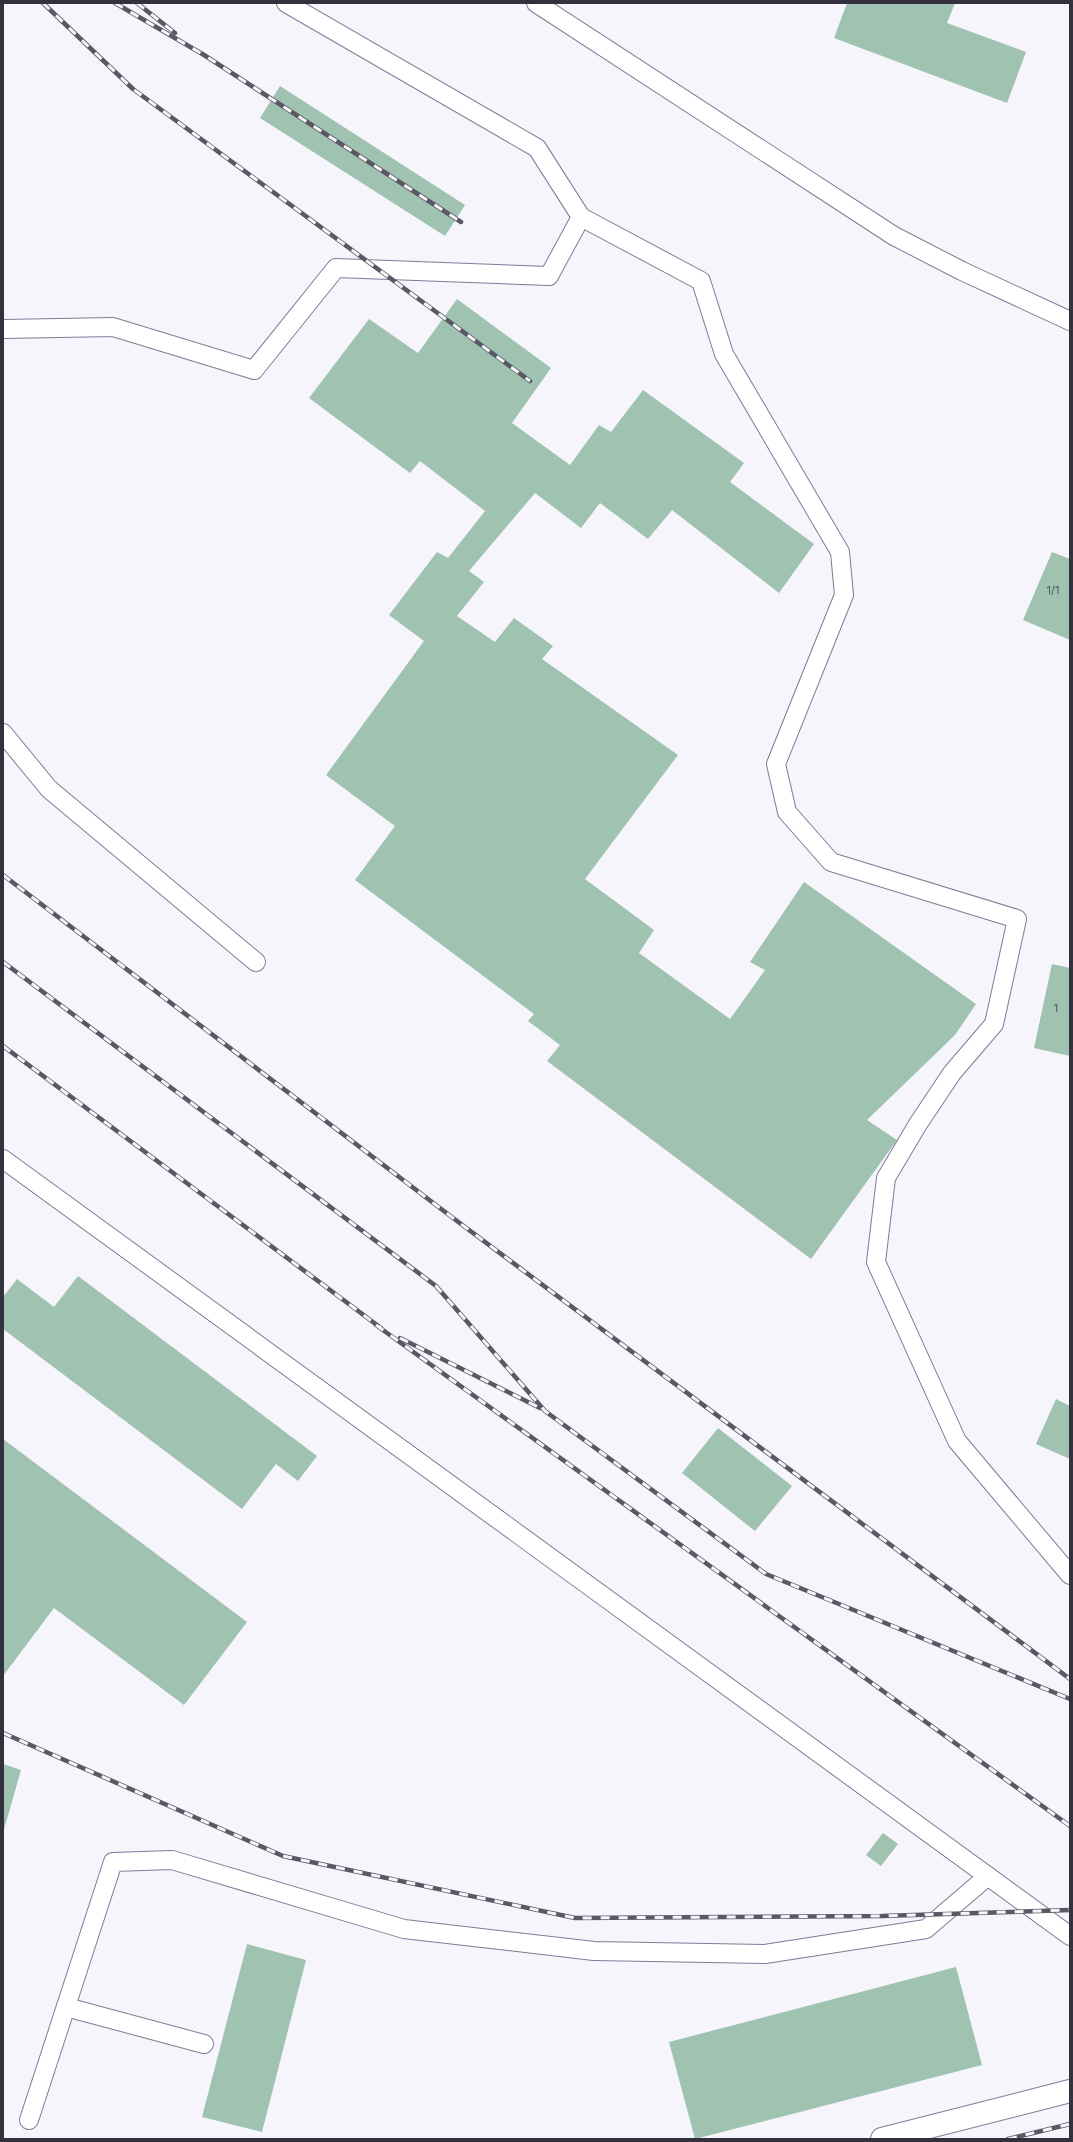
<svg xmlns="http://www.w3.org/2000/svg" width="1073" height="2142" viewBox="0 0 1073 2142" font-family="Inter,sans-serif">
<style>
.building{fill:#a0c2b1}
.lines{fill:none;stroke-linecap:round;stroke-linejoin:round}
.lane-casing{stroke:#7f7b98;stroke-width:20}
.street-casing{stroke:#7f7b98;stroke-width:24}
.lane{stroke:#fff;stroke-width:18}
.street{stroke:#fff;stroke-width:22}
.rail-casing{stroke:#5a5864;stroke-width:4.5}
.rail{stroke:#f5f5fb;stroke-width:3;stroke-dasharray:9;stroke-linecap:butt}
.labels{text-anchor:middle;stroke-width:3;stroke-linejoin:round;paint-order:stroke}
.number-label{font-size:11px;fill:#4e555b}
</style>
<rect width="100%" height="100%" fill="#f5f5fb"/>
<g class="building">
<path d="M 847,3 L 955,3 L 947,23 L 1026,52 L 1007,103 L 834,38 Z"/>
<path d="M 280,86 L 465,205 L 445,236 L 260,118 Z"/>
<path d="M 457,299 L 551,368 L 512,423 L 570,465 L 599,425 L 611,432 L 643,390 L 744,463 L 730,482 L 814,544 L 779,593 L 672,510 L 648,539 L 600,503 L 581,528 L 535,493 L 469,571 L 484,582 L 457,616 L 495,642 L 514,618 L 553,646 L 542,659 L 678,755 L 585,879 L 654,930 L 639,953 L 730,1019 L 765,970 L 750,962 L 804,882 L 976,1004 L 955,1035 L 867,1120 L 897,1140 L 811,1259 L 547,1061 L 560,1045 L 528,1021 L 534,1014 L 355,880 L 395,826 L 326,775 L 424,641 L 389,615 L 437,552 L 448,558 L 485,511 L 420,461 L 410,473 L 309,398 L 369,319 L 418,353 Z"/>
<path d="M 1052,552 L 1070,559 L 1070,640 L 1023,620 Z"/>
<path d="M 1052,964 L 1070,968 L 1070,1056 L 1034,1048 Z"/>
<path d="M 78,1276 L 317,1456 L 298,1481 L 276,1464 L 242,1509 L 3,1329 L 3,1297 L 17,1279 L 54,1307 Z"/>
<path d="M 1056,1399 L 1070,1406 L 1070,1459 L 1036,1444 Z"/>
<path d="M 718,1428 L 792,1486 L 755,1531 L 682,1473 Z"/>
<path d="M 3,1439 L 247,1622 L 184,1705 L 54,1608 L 3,1676 Z"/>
<path d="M 3,1764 L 21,1770 L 3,1833 Z"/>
<path d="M 883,1833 L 898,1844 L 881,1866 L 866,1855 Z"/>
<path d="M 247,1944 L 306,1960 L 262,2132 L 202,2117 Z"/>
<path d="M 956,1967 L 982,2065 L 695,2139 L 669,2042 Z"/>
</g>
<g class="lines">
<g class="lane-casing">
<g id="lane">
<path d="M 286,3 L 537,148 L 581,217 L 701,281 L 724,354 L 840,552 L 844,595 L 776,764 L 787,812 L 831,862 L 1017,919 L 994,1024 L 952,1073 L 918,1124 L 886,1178 L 876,1262 L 957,1441 L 1070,1575"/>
<path d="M 536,3 L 894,236 L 962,271 L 1070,321"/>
<path d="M 3,329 L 113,327 L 254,370 L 336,268 L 549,276 L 581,217"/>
<path d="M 3,733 L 49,789 L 256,962"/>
<path d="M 3,1159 L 1070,1936"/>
<path d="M 66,2007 L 204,2044"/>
<path d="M 29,2120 L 113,1862 L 172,1860 L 404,1929 L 594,1951 L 765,1954 L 926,1929 L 988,1876"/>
</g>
</g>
<g class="street-casing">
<path id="street" d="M 882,2139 L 1070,2091"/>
</g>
<use href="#lane" class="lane"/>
<use href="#street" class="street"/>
<g class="rail-casing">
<g id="rail">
<path d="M 43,3 L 133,89 L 530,381"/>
<path d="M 115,3 L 204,55 L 461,222"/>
<path d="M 137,3 L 175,33"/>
<path d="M 3,875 L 453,1218 L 1070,1679"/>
<path d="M 3,962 L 436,1286 L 545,1411 L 766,1574 L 1070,1699"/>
<path d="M 3,1046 L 381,1328"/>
<path d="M 376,1325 L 1070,1826"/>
<path d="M 400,1338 L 540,1408"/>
<path d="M 3,1733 L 283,1856 L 575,1918 L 882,1916 L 1070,1910"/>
<path d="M 1008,2139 L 1070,2124"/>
</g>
</g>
<use href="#rail" class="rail"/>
</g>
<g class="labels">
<g class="number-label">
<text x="1053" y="594">1/1</text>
<text x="1056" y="1012">1</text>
</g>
</g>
<rect width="1073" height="2142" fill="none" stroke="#33313e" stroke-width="8"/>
</svg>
